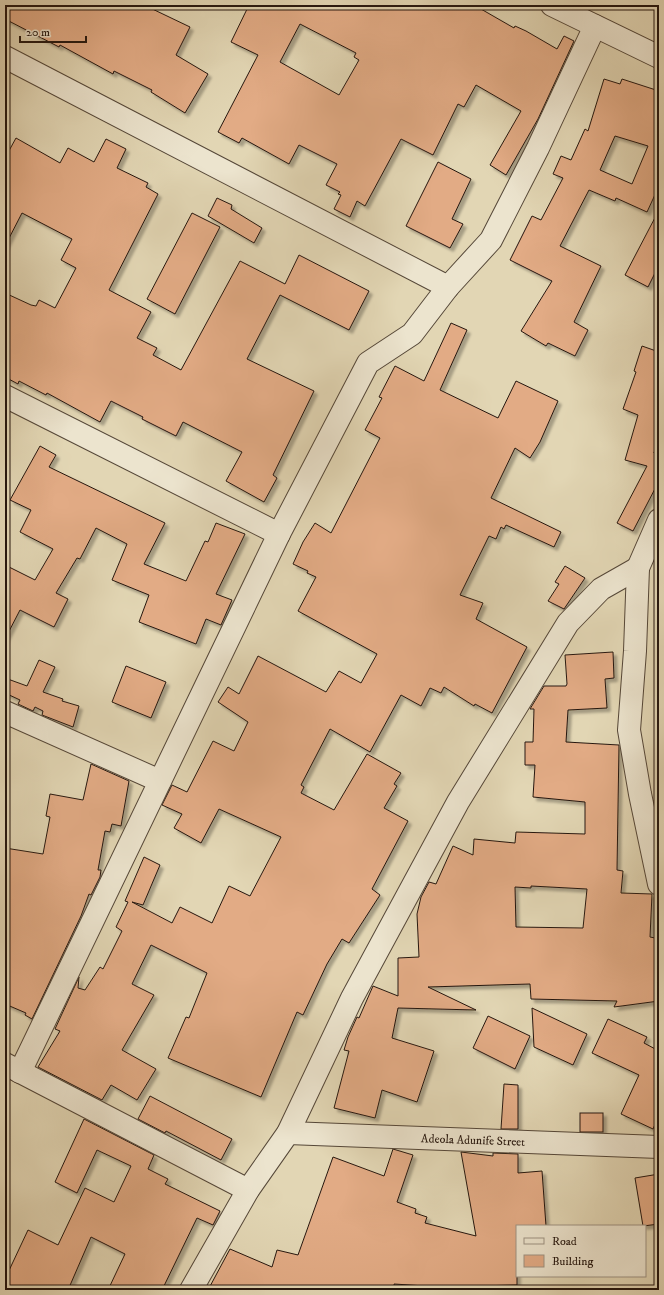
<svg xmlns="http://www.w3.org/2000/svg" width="664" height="1295" viewBox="0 0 664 1295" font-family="'IM FELL DW Pica',serif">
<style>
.building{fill:#e2ab85;stroke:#26170f;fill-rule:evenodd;filter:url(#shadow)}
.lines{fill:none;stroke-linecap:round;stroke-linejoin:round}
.minor-casing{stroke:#554738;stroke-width:24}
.minor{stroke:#ece4ce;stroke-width:22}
.labels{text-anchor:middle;stroke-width:4;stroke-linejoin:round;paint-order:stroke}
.street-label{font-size:12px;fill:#26170f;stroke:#ece4ce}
</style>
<defs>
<filter id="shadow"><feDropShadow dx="3.5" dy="3.5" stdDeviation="1" flood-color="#0004"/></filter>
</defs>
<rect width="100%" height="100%" fill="#e2d6b4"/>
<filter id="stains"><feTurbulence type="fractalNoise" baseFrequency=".005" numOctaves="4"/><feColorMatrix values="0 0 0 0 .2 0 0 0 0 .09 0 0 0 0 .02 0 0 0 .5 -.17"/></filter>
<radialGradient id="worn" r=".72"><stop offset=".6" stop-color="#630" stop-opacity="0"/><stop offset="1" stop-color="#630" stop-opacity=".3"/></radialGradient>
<g class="building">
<path d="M 5,5 L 144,5 L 190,27 L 176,55 L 208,74 L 185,113 L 151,92 L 152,90 L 114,71 L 113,74 L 60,45 L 59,47 L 5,19 Z"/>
<path d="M 249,5 L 474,5 L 514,28 L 515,26 L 526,31 L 557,49 L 564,36 L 574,41 L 538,119 L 506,175 L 490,165 L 521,111 L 476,85 L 464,107 L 458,104 L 433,155 L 401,139 L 365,206 L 357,201 L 350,217 L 334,209 L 341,195 L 338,194 L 340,192 L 326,185 L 337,164 L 299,145 L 289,164 L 242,138 L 239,143 L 218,132 L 258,55 L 231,42 ZM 300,24 L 356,53 L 354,57 L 359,60 L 339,95 L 280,62 Z"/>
<path d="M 604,79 L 620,84 L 622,79 L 659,91 L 659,186 L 647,212 L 616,198 L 615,201 L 589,190 L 560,246 L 601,266 L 574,322 L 588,330 L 575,356 L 548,343 L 546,346 L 521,331 L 552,281 L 510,260 L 532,216 L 541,220 L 563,178 L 553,174 L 561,156 L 571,160 L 585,129 L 588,131 ZM 615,136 L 648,146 L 632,184 L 600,170 Z"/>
<path d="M 16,138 L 60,163 L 68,148 L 94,162 L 106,139 L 126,149 L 117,168 L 148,183 L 146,187 L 158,194 L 109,290 L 151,312 L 137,338 L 157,348 L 153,355 L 181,370 L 240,261 L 285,284 L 299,255 L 369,291 L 349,330 L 280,295 L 247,359 L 314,391 L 273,475 L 277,478 L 264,502 L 226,481 L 242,452 L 183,422 L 176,436 L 142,419 L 143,417 L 111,401 L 100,422 L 47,393 L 46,395 L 19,381 L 18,384 L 5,377 L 5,293 L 31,305 L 36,306 L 39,300 L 55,308 L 76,268 L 61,260 L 72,239 L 22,213 L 5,246 L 5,158 Z"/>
<path d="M 438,162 L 471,179 L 452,219 L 463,224 L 450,248 L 406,226 Z"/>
<path d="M 217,198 L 232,205 L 231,209 L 262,228 L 254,243 L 208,216 Z"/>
<path d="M 659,210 L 659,265 L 648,287 L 625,275 Z"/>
<path d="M 192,213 L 220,227 L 175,314 L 147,299 Z"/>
<path d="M 451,323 L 467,330 L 440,390 L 498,418 L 516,381 L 558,401 L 540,442 L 530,458 L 515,448 L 491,498 L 561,532 L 554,547 L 506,525 L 504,529 L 501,527 L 496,539 L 489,536 L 460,595 L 483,603 L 476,619 L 527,647 L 492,713 L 475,704 L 474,706 L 444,687 L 441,693 L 430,688 L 421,706 L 401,695 L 370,752 L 330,729 L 301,785 L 304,787 L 301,793 L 334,810 L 367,754 L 401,773 L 394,784 L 397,786 L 384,808 L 408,821 L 372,889 L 380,895 L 349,943 L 342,939 L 327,964 L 303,1015 L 297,1012 L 261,1097 L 168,1058 L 186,1017 L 189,1018 L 207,973 L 151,945 L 132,984 L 154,995 L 122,1050 L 156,1069 L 137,1100 L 111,1085 L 102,1100 L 38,1067 L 60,1031 L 55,1029 L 79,977 L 78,988 L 85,990 L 100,967 L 103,969 L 122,931 L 116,927 L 128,902 L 125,901 L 144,857 L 160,865 L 143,905 L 132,902 L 172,923 L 180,907 L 212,923 L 229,886 L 250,896 L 281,837 L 219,809 L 201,843 L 174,828 L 182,814 L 162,805 L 172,785 L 187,792 L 213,741 L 234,751 L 248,722 L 218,702 L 228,687 L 239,694 L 258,656 L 326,692 L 339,671 L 361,683 L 377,654 L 298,611 L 316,577 L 307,573 L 308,571 L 293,564 L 303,542 L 315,523 L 331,533 L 380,438 L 365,430 L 382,398 L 379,397 L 395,366 L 424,381 Z"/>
<path d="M 642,346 L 659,352 L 659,436 L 654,453 L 659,443 L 659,481 L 633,531 L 617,523 L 647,466 L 625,460 L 638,415 L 623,409 L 636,372 L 634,371 Z"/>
<path d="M 40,446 L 56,455 L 49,467 L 165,523 L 144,564 L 186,581 L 205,541 L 208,542 L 216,523 L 245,534 L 216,594 L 232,600 L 221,625 L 206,619 L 196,644 L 139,622 L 149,595 L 112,580 L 127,544 L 96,528 L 80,559 L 77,558 L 56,593 L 68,599 L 54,627 L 20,610 L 5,639 L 5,565 L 35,580 L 53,549 L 20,532 L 31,510 L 10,500 Z"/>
<path d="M 565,566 L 585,578 L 564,609 L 548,601 L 559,584 L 555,582 Z"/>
<path d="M 613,652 L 614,678 L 605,679 L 607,708 L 568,710 L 566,742 L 619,745 L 617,870 L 623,871 L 621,893 L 652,894 L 650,937 L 655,938 L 655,957 L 659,956 L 659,1001 L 614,1007 L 617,1001 L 531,999 L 530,984 L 428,987 L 476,1010 L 398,1008 L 392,1038 L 434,1051 L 417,1102 L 382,1090 L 375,1118 L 334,1108 L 349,1051 L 344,1050 L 348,1037 L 357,1017 L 359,1018 L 373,986 L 398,996 L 398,958 L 419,957 L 417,914 L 421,897 L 429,882 L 436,884 L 453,846 L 473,855 L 474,839 L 515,843 L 516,832 L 585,834 L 585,802 L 533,797 L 535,765 L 525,765 L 525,742 L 533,742 L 534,709 L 530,709 L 544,686 L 566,686 L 567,684 L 565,655 ZM 531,886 L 587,889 L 583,928 L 516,927 L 515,887 L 531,888 Z"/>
<path d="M 39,660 L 55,667 L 43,692 L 63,699 L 62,701 L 79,706 L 73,727 L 42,715 L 43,711 L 35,707 L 33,711 L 18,704 L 20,700 L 5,693 L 5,678 L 27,686 Z"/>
<path d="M 126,666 L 166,682 L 151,718 L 112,702 Z"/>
<path d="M 91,764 L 129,781 L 121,826 L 112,824 L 110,832 L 105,831 L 98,870 L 101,870 L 100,877 L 91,895 L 89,894 L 81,916 L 32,1019 L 25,1015 L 26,1013 L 5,1004 L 5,848 L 43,854 L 50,817 L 46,816 L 50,794 L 83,800 Z"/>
<path d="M 654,800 L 659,800 L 659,823 Z"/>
<path d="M 532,1008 L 587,1034 L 573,1065 L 534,1047 Z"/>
<path d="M 488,1016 L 530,1036 L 515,1069 L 473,1048 Z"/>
<path d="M 608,1019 L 647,1037 L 644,1043 L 659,1051 L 659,1115 L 653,1129 L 621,1114 L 639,1075 L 592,1053 Z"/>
<path d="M 504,1084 L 518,1085 L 518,1129 L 501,1129 Z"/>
<path d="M 150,1096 L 232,1139 L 221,1160 L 166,1131 L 165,1133 L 138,1119 Z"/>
<rect x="580" y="1113" width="23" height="19"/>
<path d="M 84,1119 L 154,1155 L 148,1169 L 168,1179 L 165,1184 L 220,1211 L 213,1225 L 197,1218 L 162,1290 L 108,1290 L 125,1254 L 91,1237 L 68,1290 L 5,1290 L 5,1279 L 28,1230 L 58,1245 L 85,1188 L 114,1202 L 131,1166 L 97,1150 L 77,1193 L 55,1182 Z"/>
<path d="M 393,1149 L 413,1155 L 397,1202 L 416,1209 L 415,1213 L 427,1217 L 425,1223 L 476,1236 L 461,1152 L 493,1156 L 493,1153 L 518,1154 L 518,1173 L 542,1171 L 546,1226 L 517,1226 L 517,1285 L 476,1286 L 476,1290 L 441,1290 L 441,1287 L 394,1284 L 395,1290 L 208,1290 L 230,1249 L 272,1267 L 277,1250 L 298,1255 L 333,1157 L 384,1176 Z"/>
<path d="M 659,1174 L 659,1224 L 643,1226 L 635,1178 Z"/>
</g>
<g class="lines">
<g class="minor-casing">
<g id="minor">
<path d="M 552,5 L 659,57"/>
<path d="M 5,57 L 448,287"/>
<path d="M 5,396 L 279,534"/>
<path d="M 659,520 L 638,568 L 635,651 L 629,730 L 640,794 L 659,884"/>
<path d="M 5,712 L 160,781"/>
<path d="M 5,1064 L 248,1190"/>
<path d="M 20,1072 L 279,534 L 368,363 L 412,334 L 448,287 L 491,240 L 538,148 L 595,26"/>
<path d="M 288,1133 L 659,1147"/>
<path d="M 191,1290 L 248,1190 L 288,1133 L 352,998 L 458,802 L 568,623 L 601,589 L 638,568"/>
</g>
</g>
<use href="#minor" class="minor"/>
</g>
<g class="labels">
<g class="street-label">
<text transform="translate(473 1140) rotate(2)" y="4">Adeola Adunife Street</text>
</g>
</g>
<rect width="664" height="1295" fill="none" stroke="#e2d6b4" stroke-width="20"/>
<rect x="6" y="6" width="652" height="1283" fill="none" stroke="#26170f" stroke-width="2"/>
<rect x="10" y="10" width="644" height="1275" fill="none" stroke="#26170f"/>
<rect x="516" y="1225" width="130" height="52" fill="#ece4ce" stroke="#9d9282"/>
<rect x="524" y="1238" width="20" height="6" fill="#ece4ce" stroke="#9d9282"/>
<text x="552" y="1245" font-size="12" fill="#26170f">Road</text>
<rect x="524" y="1255" width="20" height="12" fill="#e2ab85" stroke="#9d9282"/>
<text x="552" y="1265" font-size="12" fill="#26170f">Building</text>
<path d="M20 36v6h66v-6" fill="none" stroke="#26170f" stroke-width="2"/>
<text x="26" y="36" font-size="12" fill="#26170f" stroke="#ece4ce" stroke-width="3" paint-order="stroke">20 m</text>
<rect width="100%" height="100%" filter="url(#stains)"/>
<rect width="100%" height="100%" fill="url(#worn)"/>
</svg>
